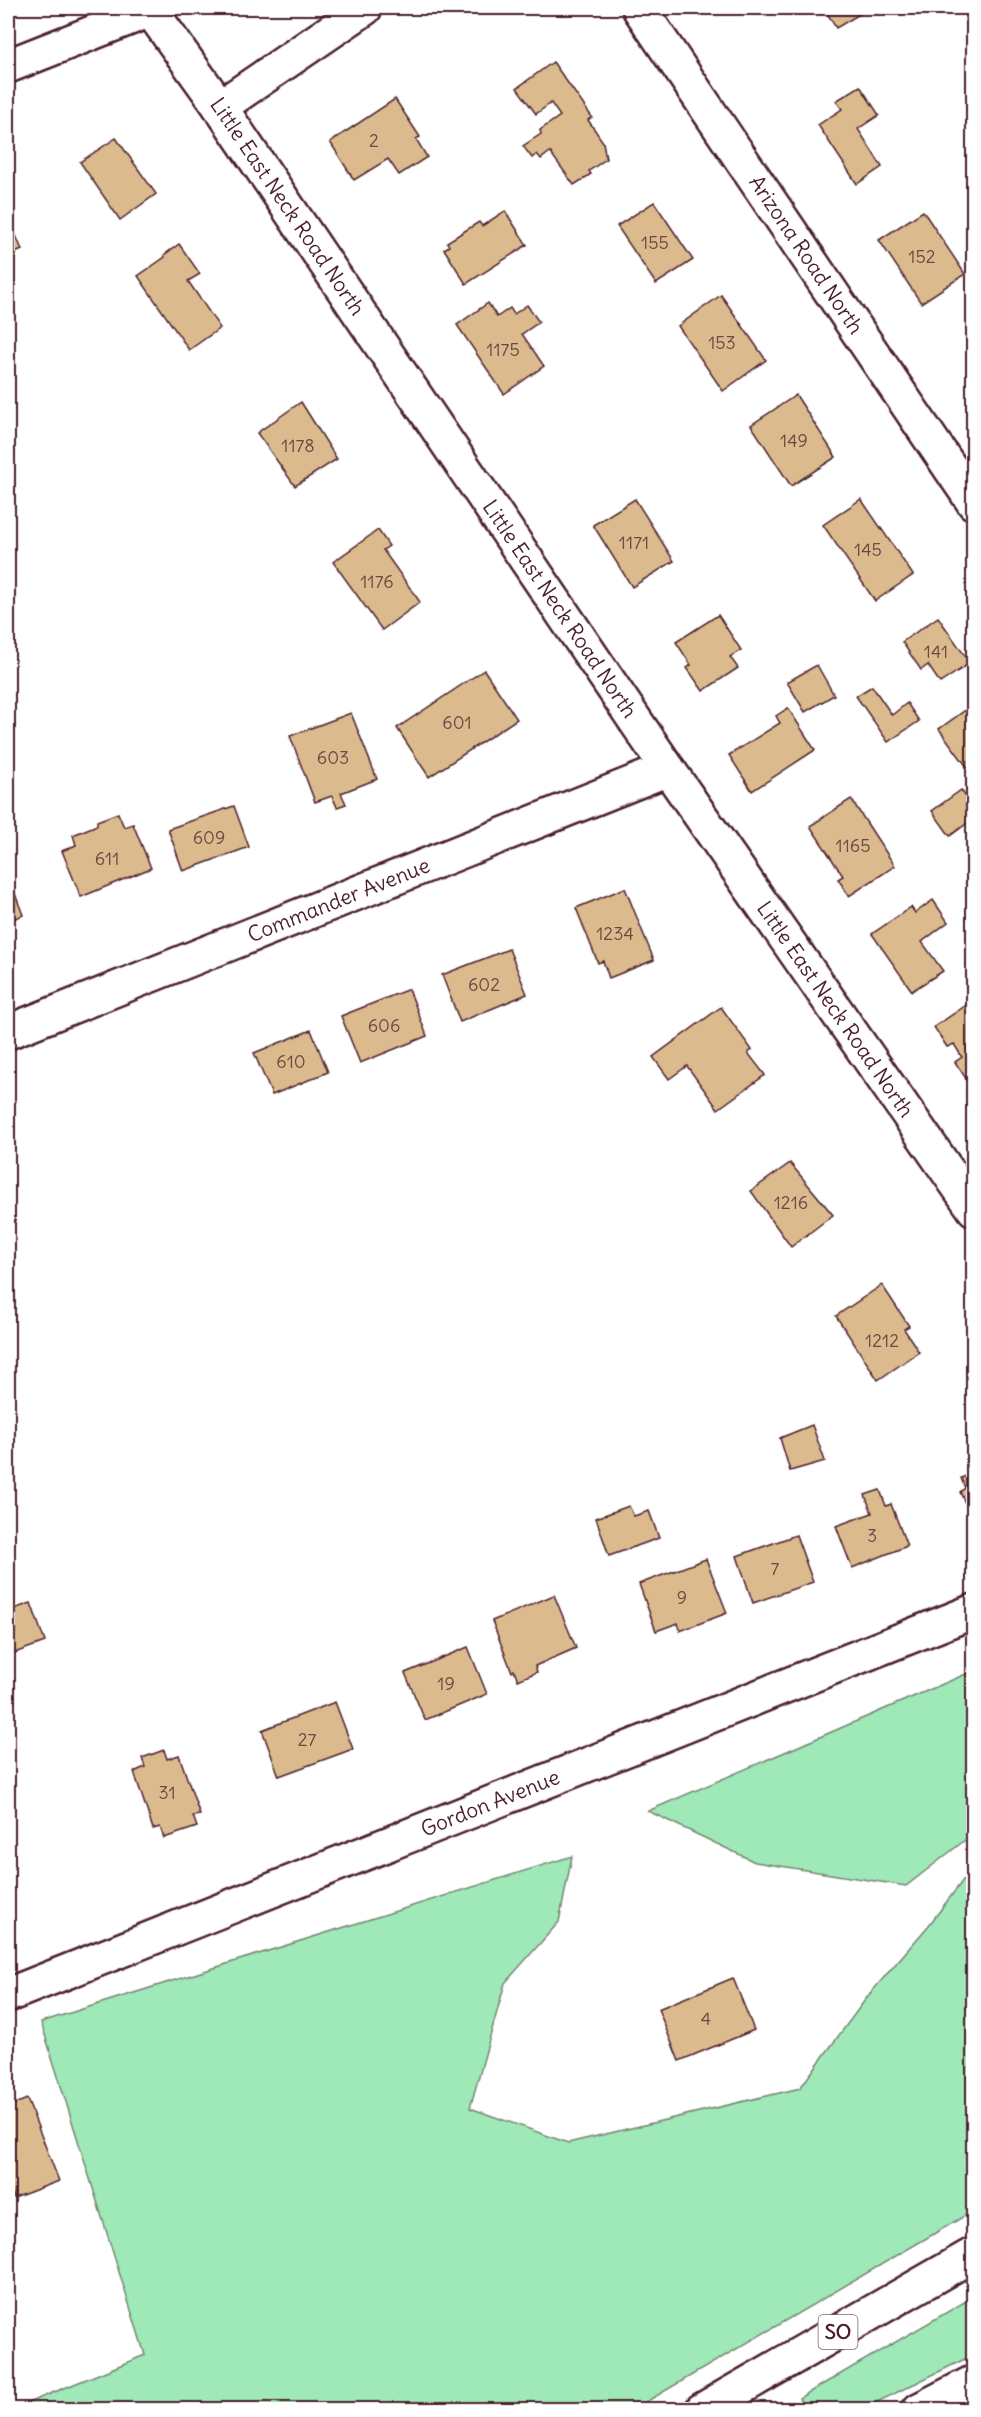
<svg xmlns="http://www.w3.org/2000/svg" width="981" height="2417" viewBox="0 0 981 2417" font-family="Delius,sans-serif">
<style>
.green{fill:#9fe8b7;stroke:#748471;stroke-width:1.5}
.building{fill:#dbbb8e;stroke:#4a1f2b;stroke-width:1.5}
.lines{fill:none;stroke-linecap:round;stroke-linejoin:round}
.minor-casing{stroke:#4a1f2b;stroke-width:38}
.major-casing{stroke:#4a1f2b;stroke-width:38}
.highway-casing{stroke:#4a1f2b;stroke-width:38}
.minor{stroke:#fff;stroke-width:33}
.major{stroke:#fff;stroke-width:33}
.highway{stroke:#fff;stroke-width:33}
.labels{text-anchor:middle;stroke-width:6;stroke-linejoin:round;paint-order:stroke}
.number-label{font-size:18px;fill:#6e4644}
.shield{fill:#fff;stroke:#80626b;stroke-width:1.5}
.shield-label{font-size:20px;font-weight:bold;fill:#4a1f2b}
.street-label{font-size:21px;fill:#4a1f2b;stroke:#fff}
</style>
<rect width="100%" height="100%" fill="#fff"/>
<filter id="ink" filterUnits="userSpaceOnUse"><feTurbulence type="fractalNoise" baseFrequency=".0167" numOctaves="2"/><feDisplacementMap in="SourceGraphic" scale="12" xChannelSelector="R" yChannelSelector="G"/><feConvolveMatrix kernelMatrix="1 2 1 2 8 2 1 2 1" color-interpolation-filters="sRGB"/></filter>
<g filter="url(#ink)">
<g class="green">
<path d="M 973,1671 L 973,1834 L 906,1886 L 755,1862 L 648,1811 Z"/>
<path d="M 572,1856 L 559,1922 L 505,1983 L 470,2108 L 568,2143 L 800,2088 L 868,1996 L 929,1925 L 973,1867 L 973,2211 L 634,2409 L 13,2409 L 145,2355 L 41,2022 Z"/>
<path d="M 973,2297 L 973,2355 L 863,2409 L 803,2409 L 799,2398 Z"/>
</g>
<g class="building">
<path d="M 824,8 L 870,8 L 836,28 Z"/>
<path d="M 553,62 L 592,117 L 588,120 L 603,142 L 606,159 L 589,171 L 591,174 L 574,185 L 550,152 L 541,159 L 537,154 L 532,158 L 523,146 L 541,134 L 540,130 L 560,116 L 551,103 L 536,114 L 517,88 Z"/>
<path d="M 860,86 L 879,115 L 858,129 L 882,167 L 857,184 L 818,125 L 842,109 L 836,101 Z"/>
<path d="M 395,99 L 420,137 L 416,139 L 427,157 L 399,175 L 388,159 L 354,180 L 330,142 Z"/>
<path d="M 116,138 L 156,194 L 120,220 L 80,162 Z"/>
<path d="M 654,202 L 693,260 L 656,284 L 617,226 Z"/>
<path d="M 505,211 L 527,245 L 466,284 L 444,249 L 449,246 L 447,242 L 479,222 L 482,226 Z"/>
<path d="M 923,211 L 965,274 L 921,303 L 879,240 Z"/>
<path d="M 8,216 L 22,250 L 8,256 Z"/>
<path d="M 179,244 L 200,274 L 188,281 L 220,328 L 189,350 L 138,276 L 165,257 L 164,255 Z"/>
<path d="M 721,295 L 766,360 L 723,391 L 678,326 Z"/>
<path d="M 488,303 L 497,317 L 510,308 L 514,314 L 527,305 L 539,322 L 522,334 L 544,366 L 504,394 L 457,325 Z"/>
<path d="M 796,395 L 836,457 L 791,486 L 751,425 Z"/>
<path d="M 301,402 L 337,459 L 295,486 L 257,433 Z"/>
<path d="M 635,499 L 674,561 L 632,587 L 593,525 Z"/>
<path d="M 861,499 L 913,575 L 875,601 L 823,525 Z"/>
<path d="M 378,530 L 389,546 L 383,550 L 420,602 L 382,630 L 333,562 Z"/>
<path d="M 718,615 L 741,650 L 730,657 L 738,668 L 703,691 L 687,668 L 691,665 L 676,642 Z"/>
<path d="M 938,617 L 970,663 L 940,683 L 928,665 L 921,670 L 902,642 Z"/>
<path d="M 817,665 L 834,695 L 805,712 L 787,682 Z"/>
<path d="M 484,670 L 517,719 L 429,777 L 397,728 Z"/>
<path d="M 872,686 L 892,715 L 907,703 L 919,721 L 888,742 L 856,696 Z"/>
<path d="M 974,704 L 974,775 L 973,775 L 939,729 Z"/>
<path d="M 788,708 L 815,750 L 752,791 L 729,755 L 780,723 L 776,716 Z"/>
<path d="M 351,713 L 377,779 L 341,793 L 346,804 L 337,807 L 332,796 L 315,802 L 290,736 Z"/>
<path d="M 961,790 L 974,808 L 974,818 L 950,836 L 932,811 Z"/>
<path d="M 851,799 L 895,866 L 849,896 L 838,879 L 843,876 L 810,826 Z"/>
<path d="M 234,806 L 249,847 L 183,871 L 168,829 Z"/>
<path d="M 118,813 L 124,827 L 133,824 L 151,868 L 81,897 L 62,851 L 76,845 L 73,835 L 97,825 L 97,821 Z"/>
<path d="M 8,875 L 23,915 L 8,921 Z"/>
<path d="M 625,888 L 654,960 L 609,978 L 603,961 L 598,963 L 576,908 Z"/>
<path d="M 933,900 L 948,922 L 922,942 L 943,971 L 912,991 L 872,934 L 911,907 L 915,913 Z"/>
<path d="M 509,949 L 527,994 L 460,1022 L 442,975 Z"/>
<path d="M 409,989 L 427,1036 L 360,1063 L 341,1016 Z"/>
<path d="M 968,1004 L 974,1013 L 973,1089 L 955,1062 L 962,1057 L 954,1044 L 947,1047 L 934,1027 Z"/>
<path d="M 721,1007 L 752,1050 L 748,1053 L 765,1075 L 718,1109 L 687,1066 L 669,1079 L 653,1057 Z"/>
<path d="M 311,1030 L 328,1072 L 272,1095 L 254,1053 Z"/>
<path d="M 790,1163 L 833,1215 L 791,1247 L 751,1191 Z"/>
<path d="M 882,1285 L 909,1326 L 904,1329 L 919,1352 L 878,1380 L 836,1316 Z"/>
<path d="M 812,1425 L 825,1461 L 790,1471 L 780,1438 Z"/>
<path d="M 974,1473 L 974,1500 L 965,1503 L 960,1492 L 965,1488 L 961,1478 Z"/>
<path d="M 880,1490 L 886,1506 L 891,1504 L 907,1546 L 852,1568 L 836,1526 L 872,1513 L 865,1495 Z"/>
<path d="M 629,1506 L 634,1516 L 649,1511 L 659,1538 L 609,1556 L 596,1518 Z"/>
<path d="M 796,1535 L 813,1582 L 753,1603 L 737,1556 Z"/>
<path d="M 706,1559 L 727,1613 L 680,1631 L 678,1623 L 656,1631 L 639,1584 Z"/>
<path d="M 554,1595 L 576,1648 L 535,1666 L 537,1672 L 518,1680 L 514,1670 L 512,1672 L 492,1621 Z"/>
<path d="M 31,1603 L 45,1642 L 9,1655 L 8,1611 Z"/>
<path d="M 468,1647 L 487,1694 L 425,1720 L 405,1673 Z"/>
<path d="M 335,1702 L 353,1749 L 279,1776 L 262,1730 Z"/>
<path d="M 164,1750 L 167,1759 L 179,1755 L 200,1815 L 193,1816 L 197,1827 L 164,1838 L 160,1827 L 153,1829 L 134,1772 L 145,1767 L 142,1758 Z"/>
<path d="M 733,1978 L 754,2030 L 679,2061 L 658,2009 Z"/>
<path d="M 27,2099 L 59,2181 L 14,2198 L 8,2180 L 8,2107 Z"/>
</g>
<g class="lines">
<g class="minor-casing">
<g id="minor">
<path id="s1" d="M 639,8 L 974,503"/>
<path d="M 8,66 L 150,10"/>
<path d="M 220,107 L 365,8"/>
<path id="s2" d="M 8,1032 L 668,769"/>
<path id="s3" d="M 8,1995 L 974,1611"/>
</g>
</g>
<g class="major-casing">
<g id="major">
<path id="s4" d="M 149,8 L 220,107 L 668,769 L 974,1209"/>
</g>
</g>
<g class="highway-casing">
<g id="highway">
<path d="M 702,2410 L 974,2254"/>
<path d="M 919,2410 L 974,2382"/>
</g>
</g>
<use href="#minor" class="minor"/>
<use href="#major" class="major"/>
<use href="#highway" class="highway"/>
</g>
</g>
<g class="labels">
<g class="number-label">
<text x="374" y="147">2</text>
<text x="655" y="249">155</text>
<text x="922" y="263">152</text>
<text x="722" y="349">153</text>
<text x="503" y="356">1175</text>
<text x="794" y="447">149</text>
<text x="298" y="452">1178</text>
<text x="634" y="549">1171</text>
<text x="868" y="556">145</text>
<text x="377" y="588">1176</text>
<text x="936" y="658">141</text>
<text x="457" y="729">601</text>
<text x="333" y="764">603</text>
<text x="209" y="844">609</text>
<text x="853" y="852">1165</text>
<text x="107" y="865">611</text>
<text x="615" y="940">1234</text>
<text x="484" y="991">602</text>
<text x="384" y="1032">606</text>
<text x="291" y="1068">610</text>
<text x="791" y="1209">1216</text>
<text x="882" y="1347">1212</text>
<text x="872" y="1542">3</text>
<text x="775" y="1575">7</text>
<text x="682" y="1604">9</text>
<text x="446" y="1690">19</text>
<text x="307" y="1746">27</text>
<text x="167" y="1799">31</text>
<text x="706" y="2025">4</text>
</g>
<rect class="shield" x="818.5" y="2315" width="39" height="34" rx="4.5"/>
<g class="shield-label">
<text x="838" y="2339">SO</text>
</g>
<g class="street-label">
<text dy="7" stroke="none"><textPath href="#s4" startOffset="242">Little East Neck Road North</textPath></text>
<text dy="7" stroke="none"><textPath href="#s1" startOffset="298">Arizona Road North</textPath></text>
<text dy="7" stroke="none"><textPath href="#s4" startOffset="728">Little East Neck Road North</textPath></text>
<text dy="7" stroke="none"><textPath href="#s2" startOffset="356">Commander Avenue</textPath></text>
<text dy="7" stroke="none"><textPath href="#s4" startOffset="1214">Little East Neck Road North</textPath></text>
<text dy="7" stroke="none"><textPath href="#s3" startOffset="519">Gordon Avenue</textPath></text>
</g>
</g>
<rect width="981" height="2417" fill="none" stroke="#fff" stroke-width="30"/>
<rect x="15" y="15" width="951" height="2387" fill="none" stroke="#4a1f2b" stroke-width="2" filter="url(#ink)"/>
</svg>
